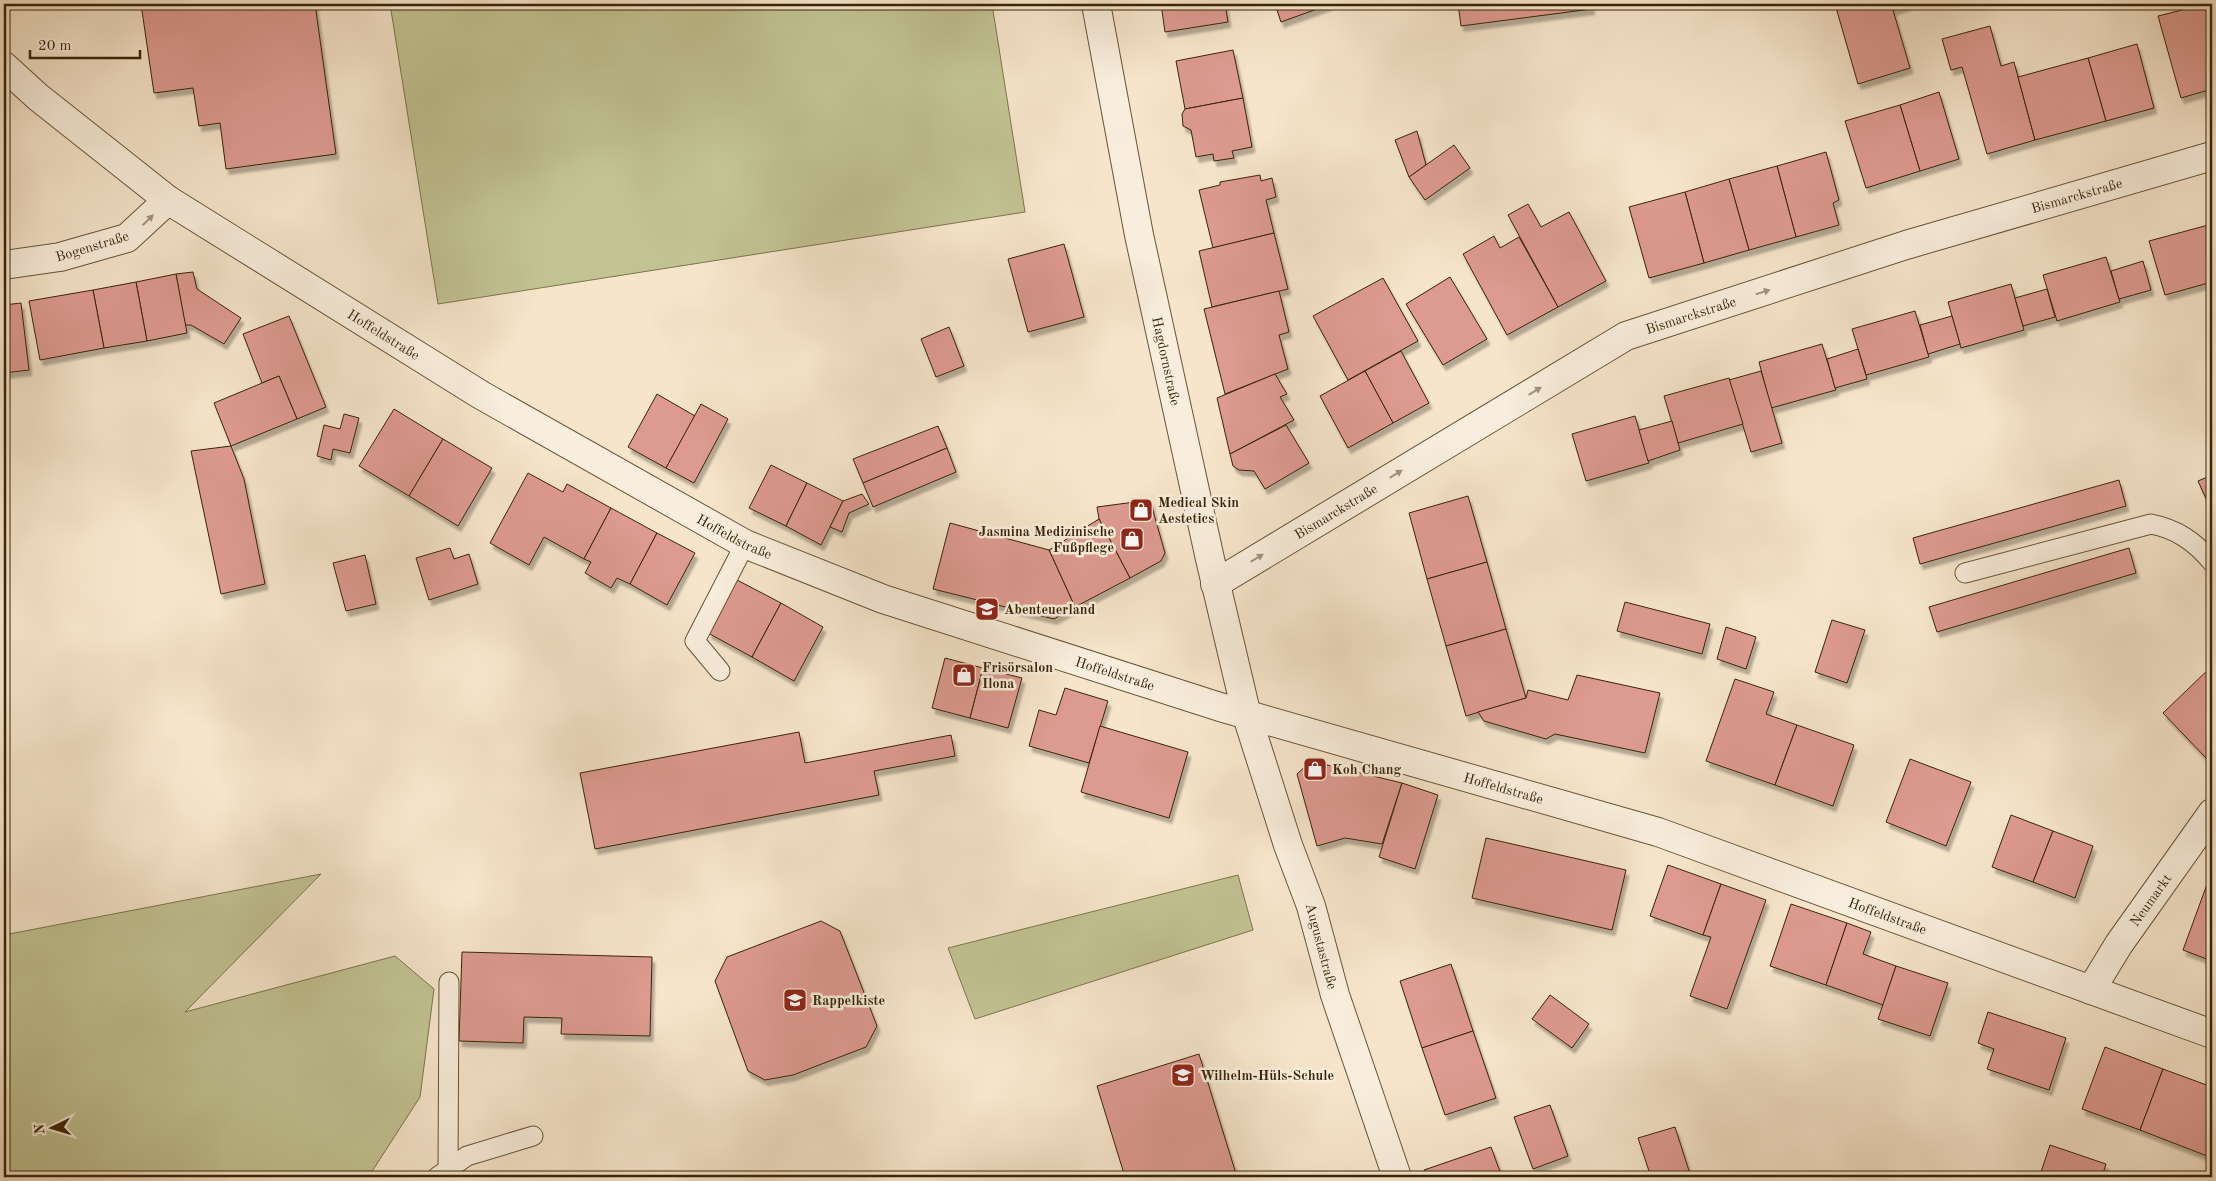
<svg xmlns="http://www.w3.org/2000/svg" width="2216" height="1181" viewBox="0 0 2216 1181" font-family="'Old Standard TT',serif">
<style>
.green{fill:#c2c393;stroke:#7d744c}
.building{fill:#dd9a90;stroke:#382406;filter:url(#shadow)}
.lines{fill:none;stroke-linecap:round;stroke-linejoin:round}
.lane-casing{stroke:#685437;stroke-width:21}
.street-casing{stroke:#685437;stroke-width:30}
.lane{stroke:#f9eedd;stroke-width:19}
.street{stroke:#f9eedd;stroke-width:28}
.oneway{fill:#a2937c}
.labels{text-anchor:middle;stroke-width:5;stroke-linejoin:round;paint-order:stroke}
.street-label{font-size:14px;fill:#382406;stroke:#f9eedd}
.poi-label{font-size:14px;font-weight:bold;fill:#382406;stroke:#f9eedd;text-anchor:start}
</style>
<defs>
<filter id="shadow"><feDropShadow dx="3" dy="5.5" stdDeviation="1" flood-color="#0004"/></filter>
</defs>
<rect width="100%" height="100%" fill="#f6e5cb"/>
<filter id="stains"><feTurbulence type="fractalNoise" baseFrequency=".004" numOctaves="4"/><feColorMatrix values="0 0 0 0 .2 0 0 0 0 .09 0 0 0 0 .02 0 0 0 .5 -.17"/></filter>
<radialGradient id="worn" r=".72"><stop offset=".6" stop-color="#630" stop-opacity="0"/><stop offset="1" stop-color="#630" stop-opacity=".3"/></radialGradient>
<g class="green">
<path d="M 390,4 L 992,4 L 1025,212 L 438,304 Z"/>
<path d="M 321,874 L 185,1012 L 395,956 L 434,989 L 420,1097 L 371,1173 L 361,1177 L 4,1177 L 4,935 Z"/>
<path d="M 1238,875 L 1253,930 L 975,1019 L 948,948 Z"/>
</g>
<g class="building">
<path d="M 141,4 L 315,4 L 336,154 L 226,169 L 220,123 L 199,126 L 193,88 L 154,93 Z"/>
<path d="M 1161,4 L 1225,4 L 1228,22 L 1165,32 Z"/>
<path d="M 1275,4 L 1331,4 L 1281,22 Z"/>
<path d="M 1458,4 L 1591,4 L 1592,9 L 1461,26 Z"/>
<path d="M 1835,4 L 1910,4 L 1893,10 L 1910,68 L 1858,84 Z"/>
<path d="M 2206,4 L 2212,4 L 2212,28 Z"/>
<path d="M 2206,4 L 2212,28 L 2212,89 L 2181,98 L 2158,16 Z"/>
<path d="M 1990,26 L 2001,66 L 2014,62 L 2035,140 L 1987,154 L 1962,67 L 1951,70 L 1942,39 Z"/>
<path d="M 2137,44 L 2154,108 L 2106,121 L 2088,58 Z"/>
<path d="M 1233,50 L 1243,98 L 1185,109 L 1176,61 Z"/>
<path d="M 2088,58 L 2106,121 L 2035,140 L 2018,77 Z"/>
<path d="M 1939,92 L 1959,159 L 1920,171 L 1900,105 Z"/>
<path d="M 1243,98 L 1252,147 L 1232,151 L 1234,158 L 1214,161 L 1213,154 L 1196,157 L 1191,130 L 1183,126 L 1182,114 L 1185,109 Z"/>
<path d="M 1900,105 L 1920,171 L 1866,188 L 1845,121 Z"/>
<path d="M 1417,131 L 1426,165 L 1409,177 L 1395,140 Z"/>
<path d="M 1454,145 L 1470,168 L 1425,200 L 1409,177 Z"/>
<path d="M 1826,152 L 1839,200 L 1833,203 L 1839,225 L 1796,237 L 1777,166 Z"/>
<path d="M 1777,166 L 1796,237 L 1749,250 L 1729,179 Z"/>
<path d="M 1260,175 L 1261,181 L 1272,178 L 1276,197 L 1266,200 L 1274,233 L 1213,248 L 1199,190 L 1220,185 L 1220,182 Z"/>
<path d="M 1729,179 L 1749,250 L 1704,263 L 1685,192 Z"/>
<path d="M 1685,192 L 1704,263 L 1649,278 L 1629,207 Z"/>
<path d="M 1528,204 L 1541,227 L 1569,212 L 1606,281 L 1558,307 L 1508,215 Z"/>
<path d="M 2212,224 L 2212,282 L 2165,295 L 2149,241 Z"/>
<path d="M 1274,233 L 1288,289 L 1212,307 L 1199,251 Z"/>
<path d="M 1494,236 L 1500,248 L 1519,237 L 1558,307 L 1507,335 L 1463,254 Z"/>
<path d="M 1064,244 L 1084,317 L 1028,332 L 1008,259 Z"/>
<path d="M 2106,257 L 2120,302 L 2057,321 L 2043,275 Z"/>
<path d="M 2143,261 L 2151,290 L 2119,299 L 2111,271 Z"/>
<path d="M 193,272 L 197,289 L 241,318 L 224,344 L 191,325 L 185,325 L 176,274 Z"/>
<path d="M 176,274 L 187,333 L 147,341 L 136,282 Z"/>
<path d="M 1450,277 L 1487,339 L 1443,365 L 1406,304 Z"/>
<path d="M 1383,278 L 1418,341 L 1348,380 L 1313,316 Z"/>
<path d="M 136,282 L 147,341 L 104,348 L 93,290 Z"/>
<path d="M 2011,284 L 2024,330 L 1961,348 L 1948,302 Z"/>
<path d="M 2047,289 L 2055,317 L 2023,326 L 2015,298 Z"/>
<path d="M 93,290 L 104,348 L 40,360 L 29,301 Z"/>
<path d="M 1279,291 L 1289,332 L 1279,335 L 1288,369 L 1225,394 L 1204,309 Z"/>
<path d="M 21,303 L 29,370 L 4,373 L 4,305 Z"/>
<path d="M 1915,311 L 1929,357 L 1866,375 L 1852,329 Z"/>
<path d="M 289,316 L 326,407 L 297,419 L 279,376 L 262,383 L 243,334 Z"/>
<path d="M 1952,316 L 1960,344 L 1928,354 L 1920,325 Z"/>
<path d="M 949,327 L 964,366 L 936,377 L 921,339 Z"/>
<path d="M 1822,344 L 1836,390 L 1771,408 L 1759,362 Z"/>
<path d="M 1858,349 L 1867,379 L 1835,388 L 1827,359 Z"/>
<path d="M 1401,351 L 1429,403 L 1393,423 L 1365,371 Z"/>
<path d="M 1365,371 L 1393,423 L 1348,448 L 1320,396 Z"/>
<path d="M 1761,371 L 1782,443 L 1751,452 L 1729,380 Z"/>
<path d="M 1275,374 L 1287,394 L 1280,397 L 1294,420 L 1230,454 L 1217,398 Z"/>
<path d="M 279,376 L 297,419 L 231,446 L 214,403 Z"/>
<path d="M 1729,378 L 1743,424 L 1678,443 L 1664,396 Z"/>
<path d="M 657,394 L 695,416 L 666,468 L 628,447 Z"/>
<path d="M 701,404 L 728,419 L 694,483 L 666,468 Z"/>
<path d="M 394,409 L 443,439 L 409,496 L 359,466 Z"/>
<path d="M 344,414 L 359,418 L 350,453 L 333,449 L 331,460 L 317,456 L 324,425 L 340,429 Z"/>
<path d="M 1635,416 L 1649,463 L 1586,481 L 1572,434 Z"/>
<path d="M 1672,421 L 1680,450 L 1648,461 L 1639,430 Z"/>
<path d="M 1286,425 L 1309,463 L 1265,489 L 1254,471 L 1239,470 L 1233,466 L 1230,454 Z"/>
<path d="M 938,426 L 947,448 L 863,483 L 853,459 Z"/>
<path d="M 443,439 L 492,468 L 458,526 L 409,496 Z"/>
<path d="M 231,446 L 244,479 L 265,584 L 221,594 L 191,451 Z"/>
<path d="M 947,448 L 956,472 L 873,507 L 863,483 Z"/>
<path d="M 771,465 L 807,483 L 786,526 L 749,508 Z"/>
<path d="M 528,473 L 563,492 L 567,484 L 611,508 L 584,559 L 544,537 L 529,565 L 490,543 Z"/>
<path d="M 2212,475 L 2212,512 L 2198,481 Z"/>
<path d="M 2119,480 L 2126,506 L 1920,564 L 1913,538 Z"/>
<path d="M 807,483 L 843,501 L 821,545 L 786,526 Z"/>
<path d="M 862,494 L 869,504 L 849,513 L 842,532 L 830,527 L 843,501 Z"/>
<path d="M 1468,496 L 1487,562 L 1427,579 L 1409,513 Z"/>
<path d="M 1150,500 L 1165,553 L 1161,561 L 1130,578 L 1099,519 L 1097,507 Z"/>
<path d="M 611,508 L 657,533 L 630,584 L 617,578 L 611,588 L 585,573 L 591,562 L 584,559 Z"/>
<path d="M 1099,519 L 1130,578 L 1075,607 L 1049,550 Z"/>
<path d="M 950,523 L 1049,550 L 1075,607 L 1054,619 L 933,589 Z"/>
<path d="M 657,533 L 695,553 L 667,605 L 630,584 Z"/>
<path d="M 450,548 L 454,559 L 469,554 L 478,584 L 429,600 L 416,558 Z"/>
<path d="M 2129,548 L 2136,573 L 1937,632 L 1929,607 Z"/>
<path d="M 365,555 L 376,604 L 346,611 L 333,563 Z"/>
<path d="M 1487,562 L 1506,629 L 1446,646 L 1427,579 Z"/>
<path d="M 737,580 L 781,603 L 752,657 L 708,633 Z"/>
<path d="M 1625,602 L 1710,624 L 1702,654 L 1617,631 Z"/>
<path d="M 781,603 L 823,627 L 794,681 L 752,657 Z"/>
<path d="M 1832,620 L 1865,630 L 1847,683 L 1815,672 Z"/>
<path d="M 1726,627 L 1756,637 L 1746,669 L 1717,659 Z"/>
<path d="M 1506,629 L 1526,698 L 1466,716 L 1446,646 Z"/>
<path d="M 945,658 L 983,668 L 970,718 L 932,708 Z"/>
<path d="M 2212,666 L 2212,753 L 2206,758 L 2163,713 Z"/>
<path d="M 983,668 L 1022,678 L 1008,728 L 970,718 Z"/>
<path d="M 1577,675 L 1660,693 L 1645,753 L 1555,734 L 1546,739 L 1484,721 L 1478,712 L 1526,698 L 1528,690 L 1568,700 Z"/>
<path d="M 1735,679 L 1774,692 L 1766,714 L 1797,725 L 1775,785 L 1706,761 Z"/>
<path d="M 1065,688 L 1108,701 L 1089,763 L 1029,746 L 1039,710 L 1056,715 Z"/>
<path d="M 1797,725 L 1854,745 L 1833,806 L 1775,785 Z"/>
<path d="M 1100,726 L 1188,752 L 1169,818 L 1081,792 Z"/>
<path d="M 799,732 L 805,763 L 951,735 L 955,756 L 874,771 L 879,795 L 595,849 L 580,773 Z"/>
<path d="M 1910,759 L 1971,782 L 1946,846 L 1886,822 Z"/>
<path d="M 1311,761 L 1402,783 L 1382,844 L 1345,838 L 1317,846 L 1297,774 Z"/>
<path d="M 1402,783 L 1438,795 L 1415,869 L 1379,857 Z"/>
<path d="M 2011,815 L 2053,831 L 2033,882 L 1992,867 Z"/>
<path d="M 2053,831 L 2093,846 L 2075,898 L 2033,882 Z"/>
<path d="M 1486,838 L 1626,870 L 1612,930 L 1472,898 Z"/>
<path d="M 1668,865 L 1721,884 L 1703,935 L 1650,916 Z"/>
<path d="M 2210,876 L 2212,877 L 2212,961 L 2183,950 Z"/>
<path d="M 1721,884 L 1766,900 L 1727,1009 L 1690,996 L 1711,937 L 1703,935 Z"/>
<path d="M 1791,904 L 1847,923 L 1826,985 L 1770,966 Z"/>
<path d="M 821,921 L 840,931 L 877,1026 L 866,1047 L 793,1075 L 765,1080 L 748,1071 L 715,981 L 727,957 Z"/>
<path d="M 1847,923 L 1871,932 L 1863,954 L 1896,966 L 1883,1005 L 1826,985 Z"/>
<path d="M 462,952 L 652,957 L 650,1036 L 561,1034 L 562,1018 L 524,1017 L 523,1043 L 459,1041 Z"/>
<path d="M 1451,964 L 1473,1031 L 1422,1048 L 1400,981 Z"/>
<path d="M 1896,966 L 1948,983 L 1930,1036 L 1878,1019 Z"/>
<path d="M 1550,995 L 1589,1024 L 1572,1048 L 1532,1019 Z"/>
<path d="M 1988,1012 L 2066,1038 L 2049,1090 L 1987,1069 L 1994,1049 L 1978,1043 Z"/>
<path d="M 1473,1031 L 1496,1098 L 1445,1115 L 1422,1048 Z"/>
<path d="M 2105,1047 L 2163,1069 L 2140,1130 L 2082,1109 Z"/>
<path d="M 1199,1054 L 1237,1177 L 1125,1177 L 1097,1086 Z"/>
<path d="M 2163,1069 L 2212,1087 L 2212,1142 L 2207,1156 L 2140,1130 Z"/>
<path d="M 1550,1105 L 1568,1156 L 1533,1169 L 1514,1117 Z"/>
<path d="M 1675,1127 L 1691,1177 L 1651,1177 L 1638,1138 Z"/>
<path d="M 2050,1145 L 2106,1164 L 2102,1177 L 2040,1175 Z"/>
<path d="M 1491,1147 L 1502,1177 L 1427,1177 L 1424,1170 Z"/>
</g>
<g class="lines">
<g class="lane-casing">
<g id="lane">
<path d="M 1965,573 L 2151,524 C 2177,529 2195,542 2212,562"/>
<path d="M 720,671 L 695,641 L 745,544"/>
<path d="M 448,1170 L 449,982"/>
<path d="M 437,1177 L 467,1156 L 533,1136"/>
</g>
</g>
<g class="street-casing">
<g id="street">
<path id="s1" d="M 1096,4 L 1139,235 L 1210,559 L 1247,716 L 1288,845 L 1311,906 L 1335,995 L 1397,1177"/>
<path id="s2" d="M 4,66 L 38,97 L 168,200 L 481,395 L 745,544 L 883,599 L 1220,707 L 1658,832 L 2212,1034"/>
<path d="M 4,265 L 60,257 L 127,238 L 168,200"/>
<path id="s3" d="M 1215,584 L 1626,336 L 1906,245 L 2212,156"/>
<path id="s4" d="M 2091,990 L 2119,944 L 2212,813"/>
</g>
</g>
<use href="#lane" class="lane"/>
<use href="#street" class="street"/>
</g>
<defs><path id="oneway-solid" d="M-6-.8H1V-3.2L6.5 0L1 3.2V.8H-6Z" transform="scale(1.25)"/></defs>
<g class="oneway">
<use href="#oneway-solid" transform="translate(148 220) rotate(-44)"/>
<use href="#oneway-solid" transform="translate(1763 292) rotate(-18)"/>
<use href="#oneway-solid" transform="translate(1535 391) rotate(-31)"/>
<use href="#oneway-solid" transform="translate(1396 474) rotate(-31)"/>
<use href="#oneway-solid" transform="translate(1257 558) rotate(-31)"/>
</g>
<defs>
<g id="shop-square" transform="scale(1.25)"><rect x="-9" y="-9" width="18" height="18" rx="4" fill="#8f2418" stroke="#f9eedd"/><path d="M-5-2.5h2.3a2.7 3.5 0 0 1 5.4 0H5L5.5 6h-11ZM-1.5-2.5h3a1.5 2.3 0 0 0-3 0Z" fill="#fff"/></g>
<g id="school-square" transform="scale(1.25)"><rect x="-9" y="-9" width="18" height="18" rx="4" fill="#8f2418" stroke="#f9eedd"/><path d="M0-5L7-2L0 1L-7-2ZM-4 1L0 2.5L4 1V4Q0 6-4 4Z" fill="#fff"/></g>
</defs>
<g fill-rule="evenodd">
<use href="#shop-square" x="1141" y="510"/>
<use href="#shop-square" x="1132" y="539"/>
<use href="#school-square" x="987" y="609"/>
<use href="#shop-square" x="964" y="675"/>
<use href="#shop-square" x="1315" y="769"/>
<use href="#school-square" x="795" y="1000"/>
<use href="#school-square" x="1183" y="1075"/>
</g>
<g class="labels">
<g class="street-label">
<text dy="5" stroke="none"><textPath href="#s3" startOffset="952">Bismarckstraße</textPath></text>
<text transform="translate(92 246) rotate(-17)" y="5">Bogenstraße</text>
<text dy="5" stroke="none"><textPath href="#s3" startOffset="548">Bismarckstraße</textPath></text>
<text dy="5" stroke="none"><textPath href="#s2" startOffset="466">Hoffeldstraße</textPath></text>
<text dy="5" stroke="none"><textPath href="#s1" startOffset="364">Hagdornstraße</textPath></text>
<text dy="5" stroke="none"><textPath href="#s3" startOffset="141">Bismarckstraße</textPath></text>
<text dy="5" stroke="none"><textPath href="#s2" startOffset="871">Hoffeldstraße</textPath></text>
<text dy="5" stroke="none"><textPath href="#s2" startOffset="1276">Hoffeldstraße</textPath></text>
<text dy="5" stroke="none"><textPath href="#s2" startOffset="1681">Hoffeldstraße</textPath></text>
<text dy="5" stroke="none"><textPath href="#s4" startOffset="108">Neumarkt</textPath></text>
<text dy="5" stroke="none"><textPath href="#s2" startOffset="2086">Hoffeldstraße</textPath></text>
<text dy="5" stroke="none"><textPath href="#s1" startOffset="970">Augustastraße</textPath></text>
</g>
<g class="poi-label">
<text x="1158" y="507">Medical Skin<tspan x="1158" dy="16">Aestetics</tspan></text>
<text x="1114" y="536" text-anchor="end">Jasmina Medizinische<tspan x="1114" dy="16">Fußpflege</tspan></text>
<text x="1004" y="614">Abenteuerland</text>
<text x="982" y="672">Frisörsalon<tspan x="982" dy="16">Ilona</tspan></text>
<text x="1332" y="774">Koh Chang</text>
<text x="812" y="1005">Rappelkiste</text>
<text x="1200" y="1080">Wilhelm-Hüls-Schule</text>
</g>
</g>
<rect width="2216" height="1181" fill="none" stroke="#f6e5cb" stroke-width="20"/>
<rect x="5" y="5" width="2206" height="1171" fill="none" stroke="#382406" stroke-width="2.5"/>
<rect x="10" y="10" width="2196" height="1161" fill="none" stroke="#382406"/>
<g transform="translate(52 1128) rotate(265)" stroke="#f9eedd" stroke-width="4" paint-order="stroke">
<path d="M0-4L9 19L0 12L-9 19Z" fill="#382406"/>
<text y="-8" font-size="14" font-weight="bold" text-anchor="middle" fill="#382406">N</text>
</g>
<path d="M30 50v8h110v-8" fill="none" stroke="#382406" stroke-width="2.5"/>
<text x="38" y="50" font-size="15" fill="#382406" stroke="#f9eedd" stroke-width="4" paint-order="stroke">20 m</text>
<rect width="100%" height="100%" filter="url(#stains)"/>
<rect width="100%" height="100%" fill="url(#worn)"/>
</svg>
